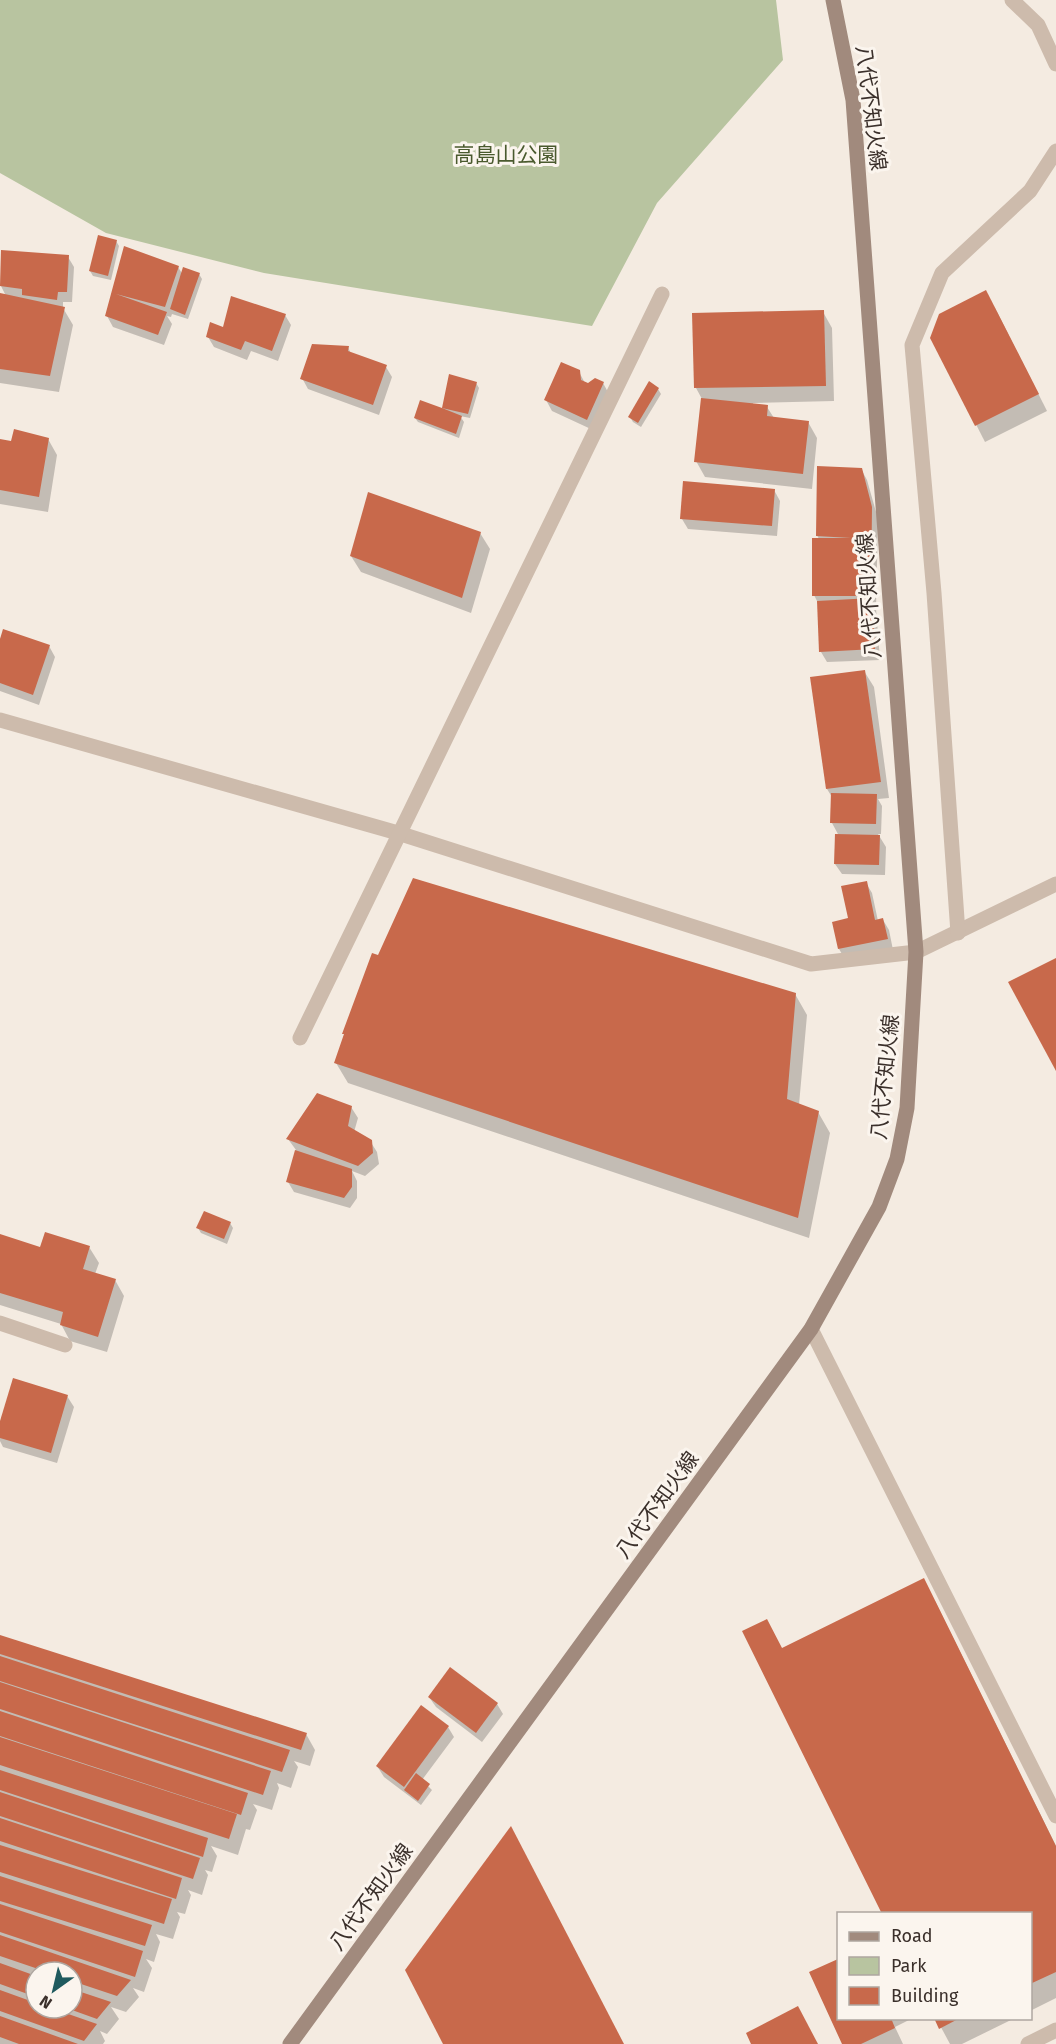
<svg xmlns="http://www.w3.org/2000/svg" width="1056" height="2044" viewBox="0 0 1056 2044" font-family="'Fira Sans','Noto Sans JP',sans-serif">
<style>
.green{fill:#b8c4a0}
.shadow{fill:#0003;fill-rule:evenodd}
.building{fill:#c8694b}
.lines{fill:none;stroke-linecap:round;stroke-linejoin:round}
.street{stroke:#cdbbac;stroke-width:15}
.secondary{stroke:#a18a7d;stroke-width:15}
.labels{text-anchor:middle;stroke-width:6;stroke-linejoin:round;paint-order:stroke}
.street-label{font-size:21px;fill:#3b302b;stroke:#fbf5ee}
.park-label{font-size:21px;fill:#4a5a2e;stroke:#fbf5ee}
</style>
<rect width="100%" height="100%" fill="#f4ebe1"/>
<path class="green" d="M 0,0 L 776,0 L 783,60 L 657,203 L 592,326 L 264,273 L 106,233 L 0,173 Z"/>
<g class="shadow">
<path d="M 116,241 L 119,246 L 111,280 L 93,276 L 90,271 Z"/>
<path d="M 125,248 L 178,267 L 183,275 L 199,274 L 202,279 L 188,319 L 172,314 L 171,317 L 167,316 L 172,324 L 164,345 L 113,327 L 107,316 Z"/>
<path d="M 68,257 L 74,267 L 72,302 L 63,302 L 63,308 L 73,325 L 59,392 L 0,383 L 0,294 L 6,296 L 1,286 Z"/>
<path d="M 995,308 L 1047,411 L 985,442 L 932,338 Z"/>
<path d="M 823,312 L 832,328 L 834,401 L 753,403 L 753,405 L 767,407 L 774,418 L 808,422 L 817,438 L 812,489 L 705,477 L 696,461 L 702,399 L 696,388 L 694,315 Z"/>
<path d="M 285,315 L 291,325 L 278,361 L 251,351 L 247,360 L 214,347 L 208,337 L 224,329 Z"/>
<path d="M 348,347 L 351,354 L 386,367 L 392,377 L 379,415 L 308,389 L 302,378 Z"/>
<path d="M 579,372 L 585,383 L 603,383 L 609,394 L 593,430 L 552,411 L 546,400 Z"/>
<path d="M 450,376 L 476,383 L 479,388 L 470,418 L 460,416 L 464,422 L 459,438 L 418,422 L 415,418 L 443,410 Z"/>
<path d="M 658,389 L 661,394 L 641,427 L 633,422 L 630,417 Z"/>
<path d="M 48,439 L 57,455 L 48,512 L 0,504 L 0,441 L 12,443 Z"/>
<path d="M 861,469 L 867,480 L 878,519 L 876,608 L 880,660 L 827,662 L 821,652 L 818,603 L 814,595 L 819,539 L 817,535 Z"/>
<path d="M 774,490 L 780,501 L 777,536 L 688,529 L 682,519 Z"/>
<path d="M 480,533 L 490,549 L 471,613 L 361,572 L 351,556 Z"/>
<path d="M 0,637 L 1,639 L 49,646 L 55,657 L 39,705 L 0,691 Z"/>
<path d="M 864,671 L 874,687 L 889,798 L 878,799 L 882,806 L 881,834 L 878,834 L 886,847 L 885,875 L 842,874 L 835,864 L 839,836 L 832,823 L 832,797 L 827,789 Z"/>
<path d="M 866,883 L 872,893 L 878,921 L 883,920 L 889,930 L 893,950 L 845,959 L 839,949 Z"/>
<path d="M 795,994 L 807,1015 L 799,1105 L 818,1112 L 830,1133 L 809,1238 L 348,1083 L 336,1063 Z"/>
<path d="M 351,1107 L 358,1118 L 354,1132 L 370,1141 L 377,1152 L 379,1164 L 365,1176 L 352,1171 L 357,1181 L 357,1198 L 350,1208 L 294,1192 L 288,1182 L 296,1150 L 288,1139 Z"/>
<path d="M 230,1223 L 233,1228 L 227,1244 L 201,1233 L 198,1228 Z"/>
<path d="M 0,1236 L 41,1249 L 89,1247 L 99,1263 L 95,1274 L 115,1280 L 124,1296 L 107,1352 L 70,1341 L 61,1324 L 0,1305 Z"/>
<path d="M 67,1396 L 74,1407 L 57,1463 L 3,1447 L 0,1441 L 0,1427 Z"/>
<path d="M 935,1601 L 1056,1846 L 1056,1998 L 1030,2011 L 1030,1914 L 884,1914 L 767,1621 L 782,1649 Z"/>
<path d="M 0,1636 L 306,1734 L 315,1750 L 310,1766 L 294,1761 L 298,1767 L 291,1788 L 277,1783 L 279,1788 L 272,1810 L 253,1804 L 257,1810 L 250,1830 L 246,1829 L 238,1855 L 211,1846 L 217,1856 L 212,1872 L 205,1870 L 208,1875 L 202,1895 L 188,1890 L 191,1895 L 185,1914 L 177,1912 L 180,1917 L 173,1939 L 156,1934 L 160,1942 L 154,1962 L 146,1959 L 152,1968 L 144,1992 L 133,1988 L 139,1997 L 126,2012 L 111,2007 L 119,2019 L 107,2034 L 100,2031 L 105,2041 L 103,2044 L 0,2044 ZM 36,1972 L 72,1972 L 72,2008 L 36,2008 Z"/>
<path d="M 429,1697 L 497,1704 L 503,1714 L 482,1742 L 436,1707 Z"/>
<path d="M 448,1727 L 454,1737 L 422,1780 L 432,1790 L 421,1805 L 384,1777 L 377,1766 Z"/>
<path d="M 838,1961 L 838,2018 L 913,2018 L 895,2027 L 903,2044 L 844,2044 L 811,1973 Z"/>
<path d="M 936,2018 L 1015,2018 L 962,2044 L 950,2044 Z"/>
</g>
<g class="building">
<path d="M 98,235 L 117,240 L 108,276 L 89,271 Z"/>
<path d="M 124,246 L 179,266 L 165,307 L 116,294 L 167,312 L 158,335 L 105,316 Z"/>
<path d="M 1,250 L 69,255 L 67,292 L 58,292 L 57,300 L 22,295 L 22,289 L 0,286 Z"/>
<path d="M 183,267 L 200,273 L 185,315 L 170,309 Z"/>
<path d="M 986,290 L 1039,394 L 975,426 L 930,338 L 939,314 Z"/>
<path d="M 0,293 L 65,307 L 50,376 L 0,369 Z"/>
<path d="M 231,296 L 286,314 L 272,351 L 245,341 L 241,350 L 206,337 L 210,322 L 223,327 Z"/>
<path d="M 824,310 L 826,386 L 694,388 L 692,313 Z"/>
<path d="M 312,344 L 349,346 L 348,351 L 387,365 L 373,405 L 300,379 Z"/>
<path d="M 561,362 L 580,370 L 581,380 L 588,383 L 595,378 L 604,382 L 587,420 L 544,400 Z"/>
<path d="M 449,374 L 477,382 L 468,414 L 442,408 L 462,416 L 456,434 L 414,418 L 420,400 L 442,408 Z"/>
<path d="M 649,381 L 659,388 L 638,423 L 628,417 Z"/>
<path d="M 701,398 L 768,405 L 767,416 L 809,421 L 803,474 L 694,462 Z"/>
<path d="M 14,429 L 49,438 L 39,497 L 0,490 L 0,439 L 11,441 Z"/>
<path d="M 817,466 L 862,468 L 872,507 L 871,596 L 812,596 L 812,538 L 851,538 L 816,536 Z"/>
<path d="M 683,481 L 775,489 L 772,526 L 680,519 Z"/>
<path d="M 368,492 L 481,532 L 462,598 L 350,556 Z"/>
<path d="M 872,598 L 875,649 L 819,652 L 817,601 Z"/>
<path d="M 3,629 L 50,645 L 33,695 L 0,683 L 0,639 Z"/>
<path d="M 865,670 L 881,782 L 826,789 L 810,677 Z"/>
<path d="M 831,793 L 877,794 L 876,824 L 830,823 Z"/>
<path d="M 835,834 L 880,835 L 879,865 L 834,864 Z"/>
<path d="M 413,878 L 796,993 L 787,1099 L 819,1111 L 798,1218 L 334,1063 L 344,1034 L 342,1034 L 372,953 L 378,955 Z"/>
<path d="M 867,881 L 875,920 L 883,918 L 888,939 L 838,949 L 832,922 L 848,918 L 841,886 Z"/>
<path d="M 1056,958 L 1056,1071 L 1008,982 Z"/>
<path d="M 317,1093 L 352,1106 L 348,1126 L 372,1140 L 373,1153 L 358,1166 L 286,1139 Z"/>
<path d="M 295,1150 L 352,1169 L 352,1187 L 344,1198 L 286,1182 Z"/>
<path d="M 204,1211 L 231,1222 L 224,1239 L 196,1228 Z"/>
<path d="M 45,1232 L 90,1246 L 83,1269 L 116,1279 L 98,1337 L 60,1325 L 63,1312 L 0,1293 L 0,1234 L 40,1247 Z"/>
<path d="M 13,1378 L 68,1395 L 51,1453 L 0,1438 L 0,1421 Z"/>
<path d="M 924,1578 L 1056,1846 L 1056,1972 L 1030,1984 L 1030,1914 L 882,1914 L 742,1631 L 767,1619 L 782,1648 Z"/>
<path d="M 0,1635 L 307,1733 L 301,1750 L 0,1654 Z"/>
<path d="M 0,1656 L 290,1750 L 282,1772 L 0,1681 Z"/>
<path d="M 450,1667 L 498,1703 L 476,1733 L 428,1697 Z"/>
<path d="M 0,1682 L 271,1771 L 263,1795 L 0,1709 Z"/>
<path d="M 421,1705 L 449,1726 L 404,1787 L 376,1766 Z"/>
<path d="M 0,1711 L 248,1793 L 241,1815 L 0,1736 Z"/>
<path d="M 0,1737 L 237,1814 L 229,1839 L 0,1765 Z"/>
<path d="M 0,1770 L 208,1838 L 203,1857 L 0,1790 Z"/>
<path d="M 416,1773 L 430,1784 L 418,1801 L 404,1790 Z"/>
<path d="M 0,1792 L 200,1858 L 193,1879 L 0,1816 Z"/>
<path d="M 0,1818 L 182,1878 L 176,1899 L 0,1841 Z"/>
<path d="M 511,1826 L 624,2044 L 443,2044 L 405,1970 Z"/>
<path d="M 0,1845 L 172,1899 L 164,1924 L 0,1872 Z"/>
<path d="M 0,1876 L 152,1925 L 145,1946 L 0,1901 Z"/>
<path d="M 0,1904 L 143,1951 L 135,1977 L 0,1932 Z"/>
<path d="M 0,1935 L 131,1980 L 117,1996 L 72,1981 L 72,1972 L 47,1972 L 0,1956 Z"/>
<path d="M 838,1959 L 838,2018 L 891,2018 L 895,2028 L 861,2044 L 842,2044 L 809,1972 Z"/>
<path d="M 0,1963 L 36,1976 L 36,1997 L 0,1984 Z"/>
<path d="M 72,1989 L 111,2002 L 97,2019 L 72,2010 Z"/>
<path d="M 0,1990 L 36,2003 L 36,2008 L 51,2008 L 97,2024 L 84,2041 L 0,2011 Z"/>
<path d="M 798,2006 L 818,2044 L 751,2044 L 746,2033 Z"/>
<path d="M 0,2016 L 78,2044 L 19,2044 L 0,2037 Z"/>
<path d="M 934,2018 L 960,2018 L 939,2029 Z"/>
</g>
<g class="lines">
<g class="street">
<path d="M 1012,0 L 1038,25 L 1056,64"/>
<path d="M 0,720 L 398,833 L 811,964 L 916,952 L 1056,884"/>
<path d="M 958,933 L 934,593 L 912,345 L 942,273 L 1030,191 L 1056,151"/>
<path d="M 300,1038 L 662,294"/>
<path d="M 0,1323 L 65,1345"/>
<path d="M 811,1329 L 1056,1816"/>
<path d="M 1028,2044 L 1056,2030"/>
</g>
<path class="secondary" d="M 290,2044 L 811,1329 L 879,1207 L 897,1159 L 907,1108 L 916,952 L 853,100 L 833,0"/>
</g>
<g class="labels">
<g class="street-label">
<text transform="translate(871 108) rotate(83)" y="7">八代不知火線</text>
<text transform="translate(869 596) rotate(-94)" y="7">八代不知火線</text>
<text transform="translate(885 1077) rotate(-84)" y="7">八代不知火線</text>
<text transform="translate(657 1505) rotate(-54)" y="7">八代不知火線</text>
<text transform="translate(371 1897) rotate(-54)" y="7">八代不知火線</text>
</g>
<g class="park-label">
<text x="506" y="162">高島山公園</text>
</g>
</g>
<rect x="837" y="1912" width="195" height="108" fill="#fbf5ee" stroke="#aea6a0" stroke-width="1.5"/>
<rect x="849" y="1932" width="30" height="9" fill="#a18a7d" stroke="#aea6a0" stroke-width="1.5"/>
<text x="891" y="1942" font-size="18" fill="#3b302b">Road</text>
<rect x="849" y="1957" width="30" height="18" fill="#b8c4a0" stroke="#aea6a0" stroke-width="1.5"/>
<text x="891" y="1972" font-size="18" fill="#3b302b">Park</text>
<rect x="849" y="1987" width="30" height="18" fill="#c8694b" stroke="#aea6a0" stroke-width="1.5"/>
<text x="891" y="2002" font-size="18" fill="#3b302b">Building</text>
<g transform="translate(54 1990) rotate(214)"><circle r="28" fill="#fbf5ee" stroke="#aea6a0" stroke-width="1.5"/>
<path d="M0-4.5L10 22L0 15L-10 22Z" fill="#1f5a5e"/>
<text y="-9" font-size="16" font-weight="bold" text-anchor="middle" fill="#3b302b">N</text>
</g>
</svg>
